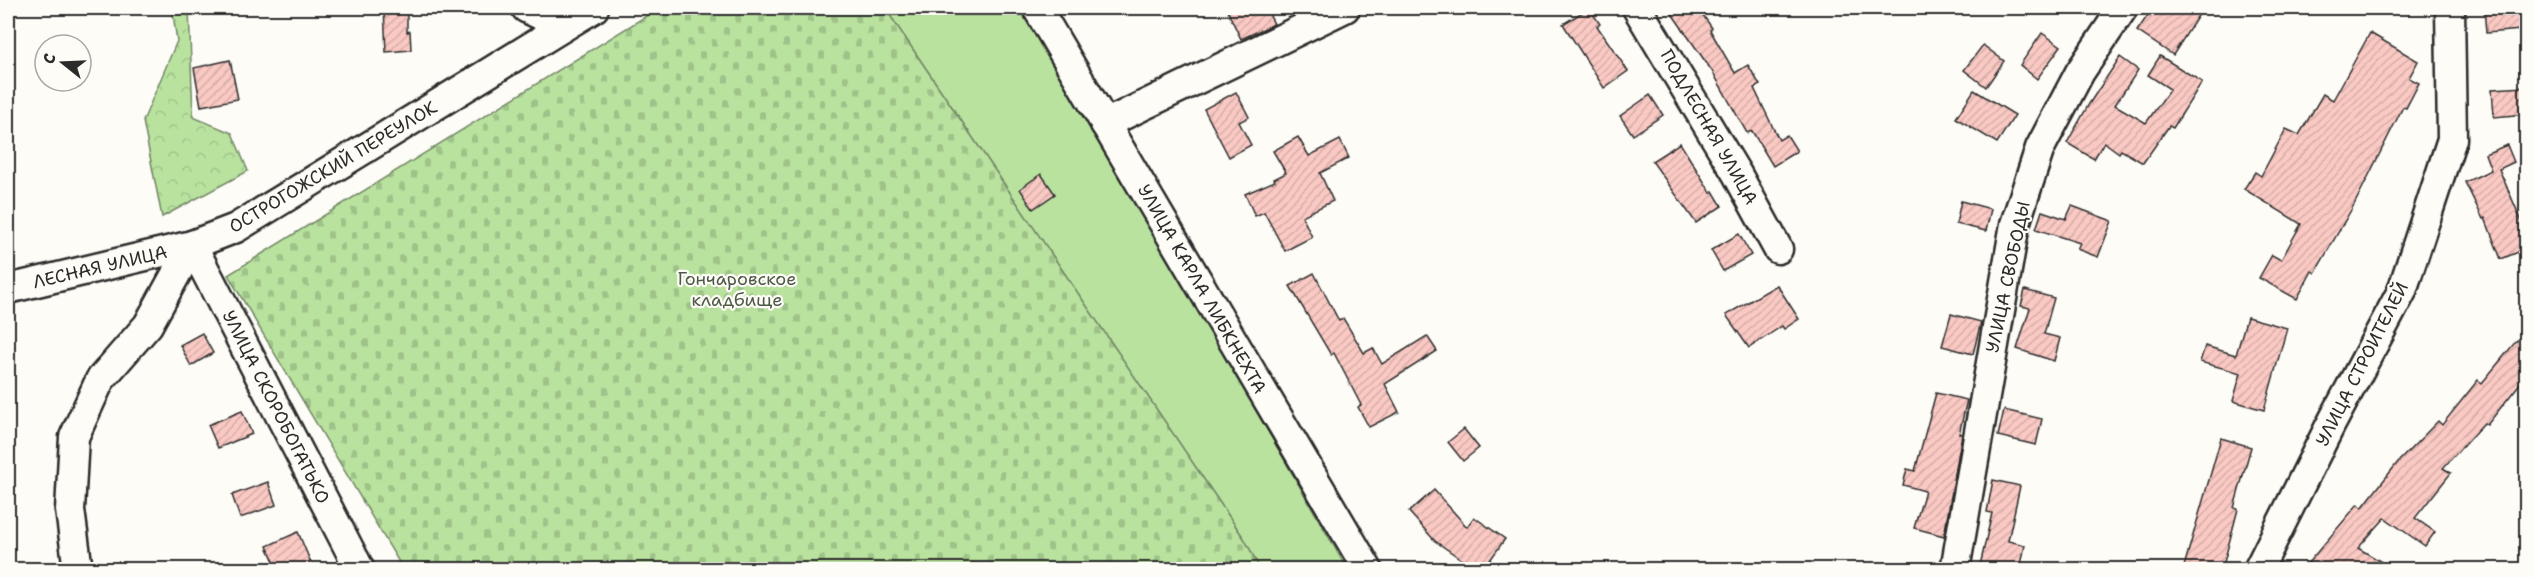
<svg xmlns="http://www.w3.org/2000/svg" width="2534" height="577" viewBox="0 0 2534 577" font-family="'Shantell Sans',sans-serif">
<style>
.grass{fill:#b9e29f;stroke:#728665;stroke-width:1.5}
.forest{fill:url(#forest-crowns);stroke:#728665;stroke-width:1.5}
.cemetery{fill:url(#cemetery-stones);stroke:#728665;stroke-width:1.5}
.building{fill:url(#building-hatch);stroke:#2b2b2b;stroke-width:1.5}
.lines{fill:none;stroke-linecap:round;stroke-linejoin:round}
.minor-casing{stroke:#2b2b2b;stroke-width:33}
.minor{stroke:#fdfcf7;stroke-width:28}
.labels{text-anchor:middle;stroke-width:4.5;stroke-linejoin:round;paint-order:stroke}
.street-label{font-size:18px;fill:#2b2b2b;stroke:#fdfcf7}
.park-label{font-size:18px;fill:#4e5948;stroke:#fdfcf7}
</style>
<defs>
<pattern id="forest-crowns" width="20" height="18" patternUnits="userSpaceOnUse" patternTransform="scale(1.5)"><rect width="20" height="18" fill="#b9e29f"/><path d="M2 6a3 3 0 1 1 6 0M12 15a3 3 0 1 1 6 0" fill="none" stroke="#9fc289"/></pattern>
<pattern id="cemetery-stones" width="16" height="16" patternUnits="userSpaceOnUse" patternTransform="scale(1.5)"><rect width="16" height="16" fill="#b9e29f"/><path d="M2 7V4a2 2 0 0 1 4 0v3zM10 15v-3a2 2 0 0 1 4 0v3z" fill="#9fc289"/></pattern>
<pattern id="building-hatch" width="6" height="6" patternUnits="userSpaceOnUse" patternTransform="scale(1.5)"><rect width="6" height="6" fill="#fac9c3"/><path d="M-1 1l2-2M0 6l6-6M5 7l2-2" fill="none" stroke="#d6ada8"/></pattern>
</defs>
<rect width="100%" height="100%" fill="#fdfcf7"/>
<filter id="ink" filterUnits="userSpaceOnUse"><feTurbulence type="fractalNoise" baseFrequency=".0167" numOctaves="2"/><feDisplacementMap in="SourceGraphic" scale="12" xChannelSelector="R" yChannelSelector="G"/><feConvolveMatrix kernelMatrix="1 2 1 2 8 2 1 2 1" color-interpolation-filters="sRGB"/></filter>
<g filter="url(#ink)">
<path class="grass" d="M 885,8 L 1021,8 L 1124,180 L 1347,569 L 1260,569 L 1245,540 Z"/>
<path class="forest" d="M 172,8 L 189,8 L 193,117 L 232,133 L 248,171 L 162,217 L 143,121 L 177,41 Z"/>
<path class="cemetery" d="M 659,8 L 885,8 L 1245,540 L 1260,569 L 403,569 L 228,275 Z"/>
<g class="building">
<path d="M 384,8 L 407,8 L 407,32 L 410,31 L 411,50 L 386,52 Z"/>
<path d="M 1226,8 L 1266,8 L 1274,24 L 1241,39 Z"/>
<path d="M 1589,8 L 1600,24 L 1597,26 L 1628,71 L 1604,88 L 1563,24 Z"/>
<path d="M 1668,8 L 1698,8 L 1712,28 L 1710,30 L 1735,73 L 1748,65 L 1760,85 L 1754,88 L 1779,140 L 1787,135 L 1797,151 L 1773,166 L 1752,131 L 1747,133 L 1712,71 Z"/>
<path d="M 2153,8 L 2203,8 L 2173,55 L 2137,31 Z"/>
<path d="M 2484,8 L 2520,8 L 2521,30 L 2486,33 Z"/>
<path d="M 2042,33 L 2061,46 L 2037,79 L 2020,65 Z"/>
<path d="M 2370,33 L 2418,61 L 2409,78 L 2419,83 L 2406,108 L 2403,107 L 2355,203 L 2315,273 L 2312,271 L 2297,299 L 2259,278 L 2272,255 L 2281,260 L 2301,224 L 2244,189 L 2255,172 L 2261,176 L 2286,129 L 2299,135 L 2323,94 L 2333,100 Z"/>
<path d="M 1983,45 L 2004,61 L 1986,87 L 1964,70 Z"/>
<path d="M 2160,56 L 2202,82 L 2173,128 L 2169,126 L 2143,163 L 2121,150 L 2119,153 L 2104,142 L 2094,159 L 2067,143 L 2089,104 L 2120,57 L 2138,70 L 2115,105 L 2146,123 L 2170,89 L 2148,75 Z"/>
<path d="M 230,60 L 238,99 L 201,106 L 194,68 Z"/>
<path d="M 2526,87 L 2526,114 L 2494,117 L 2492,89 Z"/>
<path d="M 1974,90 L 2015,115 L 1997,143 L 1956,118 Z"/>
<path d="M 1236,92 L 1249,117 L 1239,122 L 1251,145 L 1229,157 L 1204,109 Z"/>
<path d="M 1650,95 L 1663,115 L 1633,135 L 1620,116 Z"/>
<path d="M 1298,137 L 1309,156 L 1340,140 L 1349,158 L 1320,173 L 1333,201 L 1302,216 L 1312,237 L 1285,251 L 1264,212 L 1255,216 L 1245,194 L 1275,181 L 1274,179 L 1286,173 L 1273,151 Z"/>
<path d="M 1680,143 L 1711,193 L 1713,191 L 1722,206 L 1696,223 L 1652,161 Z"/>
<path d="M 2507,145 L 2514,162 L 2499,169 L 2526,231 L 2526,249 L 2501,259 L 2485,218 L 2483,219 L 2465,182 L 2491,170 L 2485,154 Z"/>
<path d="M 1041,174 L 1055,194 L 1033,209 L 1020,189 Z"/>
<path d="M 1961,201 L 1991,209 L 1986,231 L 1956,224 Z"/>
<path d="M 2072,206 L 2112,221 L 2098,257 L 2077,249 L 2080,243 L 2036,229 L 2042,211 L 2066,219 Z"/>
<path d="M 1739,234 L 1751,255 L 1723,271 L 1711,250 Z"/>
<path d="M 1314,273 L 1339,321 L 1343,318 L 1364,353 L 1373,348 L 1382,364 L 1427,336 L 1437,351 L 1385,384 L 1399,412 L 1369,427 L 1358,407 L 1361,405 L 1334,353 L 1331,355 L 1290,286 Z"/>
<path d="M 1777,285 L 1799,319 L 1784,329 L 1782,326 L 1749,348 L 1726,315 Z"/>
<path d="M 2025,290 L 2054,298 L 2044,334 L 2060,338 L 2054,361 L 2017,349 L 2030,308 L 2021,306 Z"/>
<path d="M 1951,314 L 1981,322 L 1973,354 L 1942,346 Z"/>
<path d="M 2247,317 L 2287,328 L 2264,410 L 2233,401 L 2241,373 L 2200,362 L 2205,346 L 2236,355 Z"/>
<path d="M 202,333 L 213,353 L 191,366 L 180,345 Z"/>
<path d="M 2517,340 L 2526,348 L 2526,376 L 2487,425 L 2484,423 L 2443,468 L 2451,473 L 2415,518 L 2435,532 L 2425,546 L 2385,518 L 2358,548 L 2395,570 L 2302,570 L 2358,504 L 2362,508 L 2398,462 L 2438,421 L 2442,425 L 2478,380 L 2482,383 Z"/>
<path d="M 1936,393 L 1967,400 L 1959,434 L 1962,434 L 1944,536 L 1914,528 L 1925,491 L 1903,485 L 1907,469 L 1915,471 Z"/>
<path d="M 2004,410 L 2042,419 L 2036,445 L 1998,436 Z"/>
<path d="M 242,411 L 252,434 L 218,448 L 208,425 Z"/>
<path d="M 1464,429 L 1479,448 L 1463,461 L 1448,442 Z"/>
<path d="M 2221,438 L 2251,447 L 2234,508 L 2238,509 L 2222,570 L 2183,570 Z"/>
<path d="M 1993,480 L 2020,486 L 2008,541 L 2025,545 L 2020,570 L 1979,570 L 1992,513 L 1987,512 Z"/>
<path d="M 268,482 L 276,505 L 240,518 L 232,495 Z"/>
<path d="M 1434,490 L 1467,527 L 1474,517 L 1505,539 L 1483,570 L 1477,570 L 1435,541 L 1409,512 Z"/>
<path d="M 298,532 L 314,570 L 278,570 L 267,546 Z"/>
</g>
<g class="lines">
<g class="minor-casing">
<g id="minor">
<path d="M 526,8 L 564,26"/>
<path d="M 1037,8 L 1368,570"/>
<path d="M 1637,8 L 1737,174 L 1778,249"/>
<path d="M 1105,124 L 1345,8"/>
<path d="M 8,289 L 192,245 L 360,570"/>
<path d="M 78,570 L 70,510 L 74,437 L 100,380 L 148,325 L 192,245 L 236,228 L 594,8"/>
<path d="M 1955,570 L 2015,224 L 2040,148 L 2080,72 L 2123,8"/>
<path d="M 2258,570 L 2330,426 L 2402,291 L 2452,139 L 2450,8"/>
</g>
</g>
<use href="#minor" class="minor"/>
</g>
</g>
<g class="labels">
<g class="street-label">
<text transform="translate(1709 127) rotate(60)" y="6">ПОДЛЕСНАЯ УЛИЦА</text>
<text transform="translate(333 167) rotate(-31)" y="6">ОСТРОГОЖСКИЙ ПЕРЕУЛОК</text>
<text transform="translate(100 267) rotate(-13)" y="6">ЛЕСНАЯ УЛИЦА</text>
<text transform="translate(2008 277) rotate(-78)" y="6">УЛИЦА СВОБОДЫ</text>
<text transform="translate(1202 289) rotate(60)" y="6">УЛИЦА КАРЛА ЛИБКНЕХТА</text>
<text transform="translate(2362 364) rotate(-63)" y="6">УЛИЦА СТРОИТЕЛЕЙ</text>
<text transform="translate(276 407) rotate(63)" y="6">УЛИЦА СКОРОБОГАТЬКО</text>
</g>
<g class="park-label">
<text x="737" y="285">Гончаровское<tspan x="737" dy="21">кладбище</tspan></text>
</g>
</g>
<rect width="2534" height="577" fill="none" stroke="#fdfcf7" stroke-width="30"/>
<rect x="15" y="15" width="2504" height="547" fill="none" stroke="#2b2b2b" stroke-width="2" filter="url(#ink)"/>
<g transform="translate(63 63) rotate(288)"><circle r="28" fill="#fdfcf7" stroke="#a9a8a5" stroke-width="1.5"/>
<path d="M0-4.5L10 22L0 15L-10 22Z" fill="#2b2b2b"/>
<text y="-9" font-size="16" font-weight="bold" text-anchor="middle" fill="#2b2b2b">С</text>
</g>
</svg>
